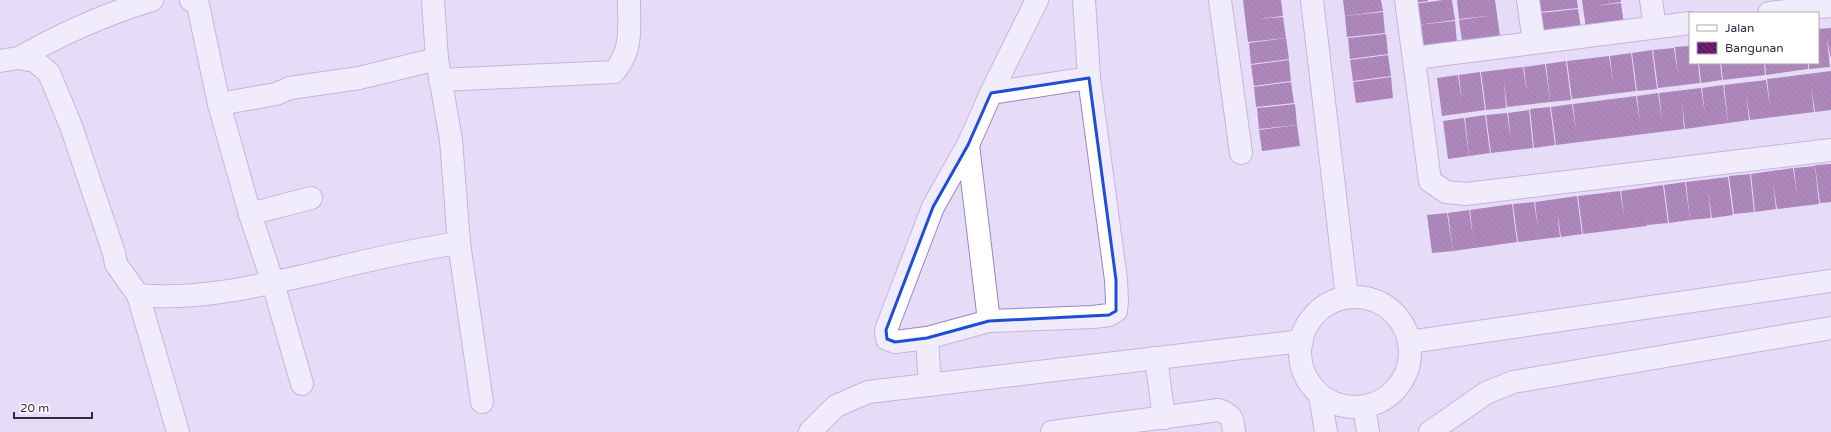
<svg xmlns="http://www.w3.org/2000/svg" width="1831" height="432" viewBox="0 0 1831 432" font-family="'Varela Round',sans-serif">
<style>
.building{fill:url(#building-back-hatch)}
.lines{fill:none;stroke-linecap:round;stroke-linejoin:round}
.minor-casing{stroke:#9d83c0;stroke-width:24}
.minor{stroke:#fff;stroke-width:22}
.marked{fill:none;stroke:#1d4ed8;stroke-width:3;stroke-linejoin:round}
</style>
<defs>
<pattern id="building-back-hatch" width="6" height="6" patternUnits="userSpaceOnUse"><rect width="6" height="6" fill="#63176c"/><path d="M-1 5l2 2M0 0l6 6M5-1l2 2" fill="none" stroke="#76397e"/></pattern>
</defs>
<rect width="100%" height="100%" fill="#e6dcf7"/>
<g class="building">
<path d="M 1243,0 L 1281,0 L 1283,16 L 1256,19 L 1283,17 L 1286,38 L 1248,42 Z"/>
<path d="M 1343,0 L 1381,0 L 1383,11 L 1345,16 Z"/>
<path d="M 1414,0 L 1428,0 L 1428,1 L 1414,3 Z"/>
<path d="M 1443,0 L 1452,0 L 1455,20 L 1417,25 L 1414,4 Z"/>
<path d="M 1457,0 L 1495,0 L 1500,36 L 1462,41 L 1459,20 L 1487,16 L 1459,19 Z"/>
<path d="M 1539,0 L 1577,0 L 1578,8 L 1540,12 Z"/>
<path d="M 1582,0 L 1621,0 L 1621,2 L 1594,6 L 1621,3 L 1624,24 L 1586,29 Z"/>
<path d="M 1578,9 L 1581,29 L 1543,34 L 1541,13 Z"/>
<path d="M 1383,12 L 1385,33 L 1347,37 L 1345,16 Z"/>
<path d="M 1455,21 L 1457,42 L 1419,46 L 1417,25 Z"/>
<path d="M 1831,28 L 1831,59 L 1827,39 L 1830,67 L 1809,69 L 1809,63 L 1818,63 L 1818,29 Z"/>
<path d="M 1386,34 L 1388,54 L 1350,59 L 1348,38 Z"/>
<path d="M 1286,38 L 1289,59 L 1251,64 L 1249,43 Z"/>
<path d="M 1690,46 L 1690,63 L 1698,63 L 1700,83 L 1658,88 L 1653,50 L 1674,48 L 1678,75 L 1675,47 Z"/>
<path d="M 1652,50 L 1657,89 L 1637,91 L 1632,53 Z"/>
<path d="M 1631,53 L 1636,91 L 1572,99 L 1567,61 L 1609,56 L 1613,83 L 1610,56 Z"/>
<path d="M 1388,55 L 1391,76 L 1353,81 L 1350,60 Z"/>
<path d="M 1289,60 L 1291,81 L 1254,86 L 1251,65 Z"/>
<path d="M 1566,61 L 1571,100 L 1550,102 L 1546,64 Z"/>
<path d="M 1699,63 L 1720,63 L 1722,80 L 1701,83 Z"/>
<path d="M 1721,63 L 1764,63 L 1765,75 L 1723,80 Z"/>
<path d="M 1765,63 L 1808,63 L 1808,69 L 1766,75 Z"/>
<path d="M 1545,64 L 1550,102 L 1507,107 L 1504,80 L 1506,108 L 1486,110 L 1481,72 L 1523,67 L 1527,94 L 1524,67 Z"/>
<path d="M 1831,71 L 1831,110 L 1815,112 L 1811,85 L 1814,112 L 1750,120 L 1746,93 L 1749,120 L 1728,123 L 1724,85 L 1766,80 L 1770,107 L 1767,79 Z"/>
<path d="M 1480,72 L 1485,110 L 1442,116 L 1437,78 L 1458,75 L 1462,102 L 1459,75 Z"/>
<path d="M 1391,77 L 1393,98 L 1356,103 L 1353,82 Z"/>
<path d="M 1291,82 L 1294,103 L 1256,107 L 1254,87 Z"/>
<path d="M 1723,85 L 1728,123 L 1685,129 L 1682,101 L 1684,129 L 1620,137 L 1617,109 L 1620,137 L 1556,145 L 1551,107 L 1572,104 L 1576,131 L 1573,104 L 1636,96 L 1640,123 L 1637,96 L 1658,93 L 1662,120 L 1659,93 L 1701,88 L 1705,115 L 1702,88 Z"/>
<path d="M 1295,104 L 1297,125 L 1259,129 L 1257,108 Z"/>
<path d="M 1550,107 L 1555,145 L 1534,148 L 1530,109 Z"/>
<path d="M 1529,110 L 1533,148 L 1491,153 L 1486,115 L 1507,113 L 1511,140 L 1508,113 Z"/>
<path d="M 1485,115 L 1490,153 L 1469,156 L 1465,118 Z"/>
<path d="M 1464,118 L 1469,156 L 1448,159 L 1443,121 Z"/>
<path d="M 1297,125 L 1300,146 L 1262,151 L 1259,130 Z"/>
<path d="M 1831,164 L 1831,202 L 1820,203 L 1815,165 Z"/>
<path d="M 1815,166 L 1819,204 L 1777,209 L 1773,182 L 1776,209 L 1755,212 L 1751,174 L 1793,168 L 1797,195 L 1794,168 Z"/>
<path d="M 1750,174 L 1754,212 L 1734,214 L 1729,176 Z"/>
<path d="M 1728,177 L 1733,215 L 1712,218 L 1708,190 L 1711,218 L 1690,220 L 1686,182 Z"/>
<path d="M 1685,182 L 1690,220 L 1669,223 L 1664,185 Z"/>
<path d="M 1663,185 L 1668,223 L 1647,225 L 1644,198 L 1647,226 L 1583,234 L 1578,196 L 1620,191 L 1624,218 L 1621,191 Z"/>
<path d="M 1577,196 L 1582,234 L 1561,237 L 1557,210 L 1560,237 L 1518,242 L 1513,204 L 1534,202 L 1538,229 L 1535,202 Z"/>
<path d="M 1512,204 L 1517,242 L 1496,245 L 1492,218 L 1496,245 L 1453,251 L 1448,213 L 1469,210 L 1473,237 L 1470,210 Z"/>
<path d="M 1447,213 L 1453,251 L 1432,253 L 1427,215 Z"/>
</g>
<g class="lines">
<g class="minor-casing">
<g id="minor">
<path d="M 191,0 L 198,5 L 219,104 L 250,214"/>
<path d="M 433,0 L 437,59 L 451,140 L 459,243 L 482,402"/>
<path d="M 1037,0 L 991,93 L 968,145 L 933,207 L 886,330 L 887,339 L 895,342 L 927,338 L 989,321 L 1093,317 L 1109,315 L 1116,311 L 1117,301 L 1116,280 L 1089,78 L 1084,0"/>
<path d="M 1220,0 L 1241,153"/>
<path d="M 1312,0 L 1347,297"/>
<path d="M 1406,0 L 1430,181 L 1446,192 L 1466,194 L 1831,150"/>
<path d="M 1528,0 L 1534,42"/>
<path d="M 1651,0 L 1655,27"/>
<path d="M 1769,13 L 1831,6"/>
<path d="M 19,58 C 61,34 106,14 152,0"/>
<path d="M 1415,58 L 1690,23"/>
<path d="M 0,61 L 19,58 L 35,61 L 49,73 L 71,126 L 114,253 L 116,264 L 138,295 C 197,301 258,286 316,273 C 364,261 411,250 459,243"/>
<path d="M 440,80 L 614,72 C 633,50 629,28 629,0"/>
<path d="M 991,93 L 1089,78"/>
<path d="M 219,104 L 276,94 L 290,88 L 359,78 L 437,59"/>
<path d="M 968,145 L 989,321"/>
<path d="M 138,295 L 178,432"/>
<circle cx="1355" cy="352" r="55"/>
<path d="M 927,338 L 930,385"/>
<path d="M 1409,342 L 1831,281"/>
<path d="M 1156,358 L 1164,418"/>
<path d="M 302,384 L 273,283 L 250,214 L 311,198"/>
<path d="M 1320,395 L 1326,432"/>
<path d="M 1364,407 L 1368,432"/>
<path d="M 810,432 L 836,406 L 868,392 L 1302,341"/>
<path d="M 1052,432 L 1219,410 C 1232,415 1233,419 1234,432"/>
<path d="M 1430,432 L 1486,393 L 1513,382 L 1831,328"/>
</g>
</g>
<use href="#minor" class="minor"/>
</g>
<path d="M0 0H1831V432H0ZM 1089,78 L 1116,280 L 1116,311 L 1109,315 L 989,321 L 927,338 L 895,342 L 887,339 L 886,330 L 933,207 L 968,145 L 991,93 Z" fill="#e6dcf7" fill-opacity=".55" fill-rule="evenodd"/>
<path class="marked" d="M 1089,78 L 1116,280 L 1116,311 L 1109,315 L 989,321 L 927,338 L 895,342 L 887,339 L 886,330 L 933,207 L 968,145 L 991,93 Z"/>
<rect x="1689" y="12" width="130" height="52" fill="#ffffff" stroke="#aeaab4"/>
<rect x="1697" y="25" width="20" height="6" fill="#ffffff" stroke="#aeaab4"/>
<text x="1725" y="32" font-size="12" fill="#342a43">Jalan</text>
<rect x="1697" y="42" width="20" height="12" fill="url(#building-back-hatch)" stroke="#aeaab4"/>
<text x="1725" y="52" font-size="12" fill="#342a43">Bangunan</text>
<path d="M14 412v6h78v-6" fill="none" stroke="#342a43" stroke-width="2"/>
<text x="20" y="412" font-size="12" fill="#342a43" stroke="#ffffff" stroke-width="3" paint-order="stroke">20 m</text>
</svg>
